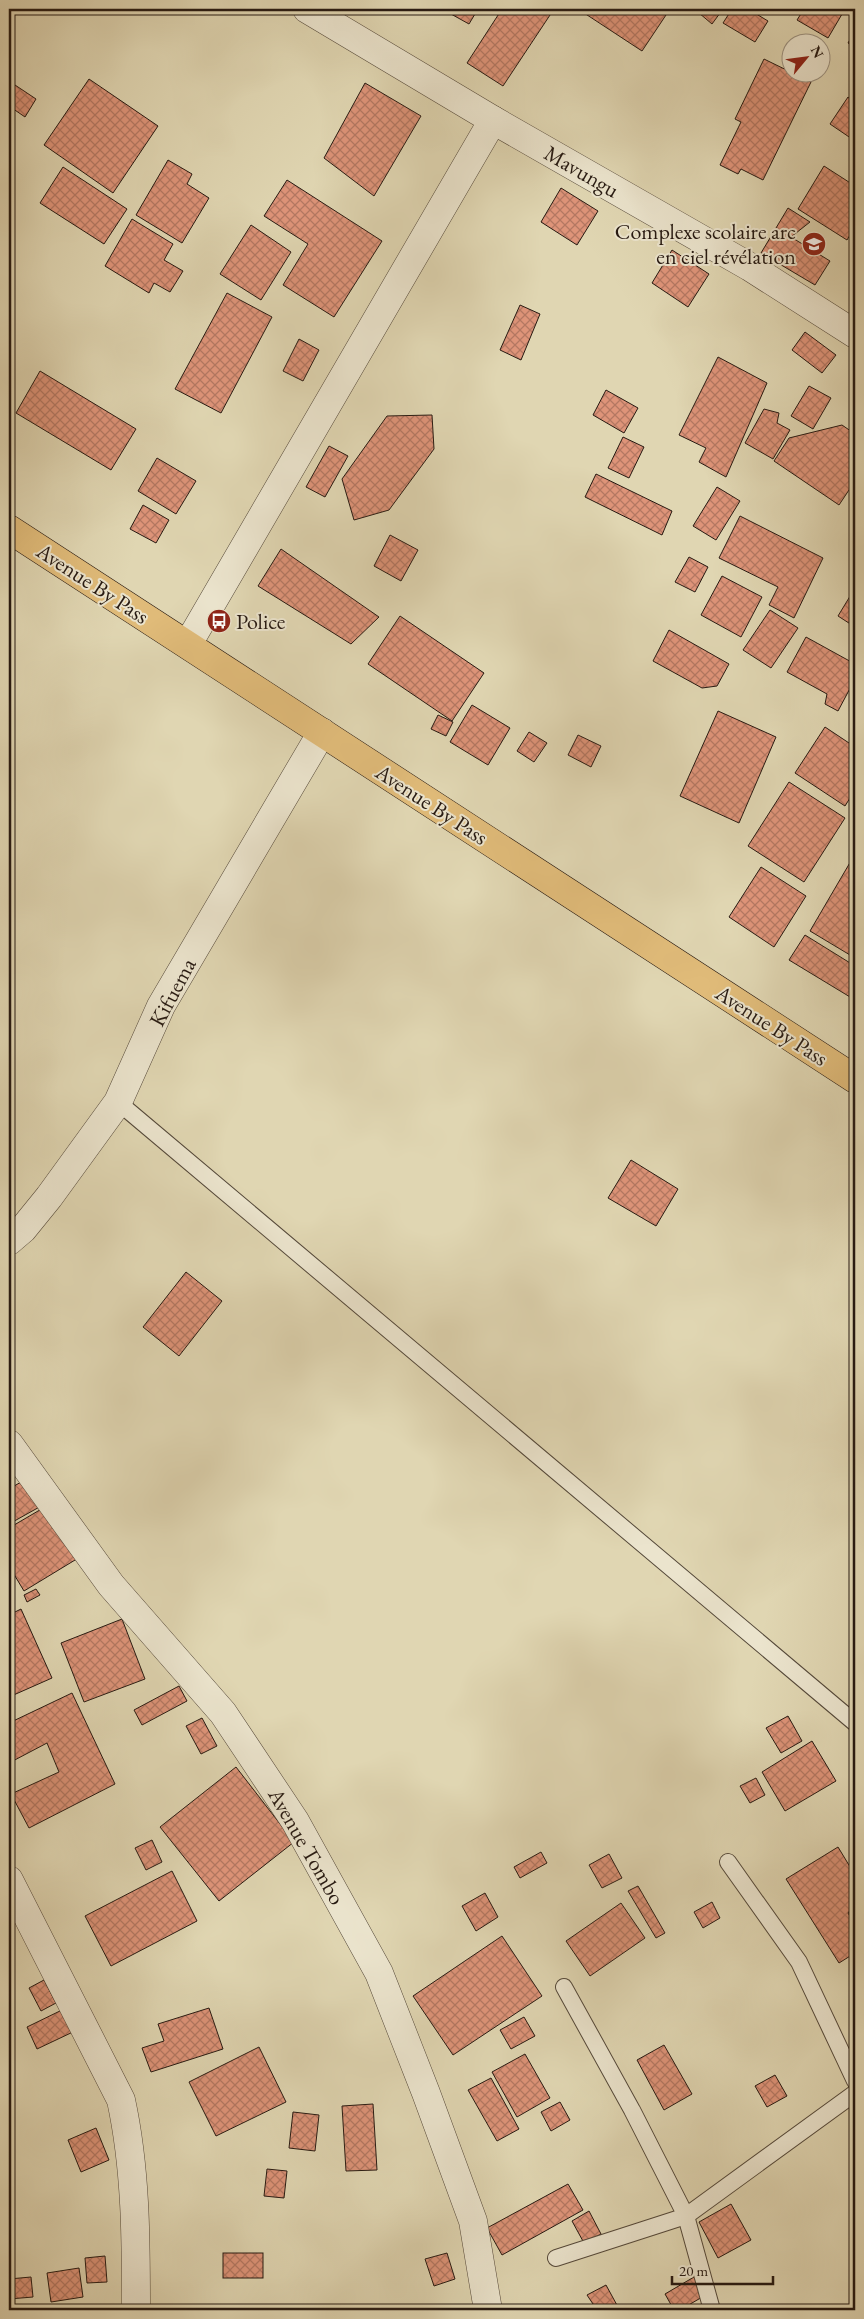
<svg xmlns="http://www.w3.org/2000/svg" width="864" height="2319" viewBox="0 0 864 2319" font-family="'EB Garamond',serif">
<style>
.building{fill:url(#building-cross-hatch);stroke:#271a12}
.lines{fill:none;stroke-linecap:round;stroke-linejoin:round}
.service-casing{stroke:#55493a;stroke-width:18}
.minor-casing{stroke:#55493a;stroke-width:29}
.trunk-casing{stroke:#271a12;stroke-width:29}
.service{stroke:#ebe4cd;stroke-width:16}
.minor{stroke:#ebe4cd;stroke-width:28}
.trunk{stroke:#e0bb79;stroke-width:28}
.labels{text-anchor:middle;stroke-width:4;stroke-linejoin:round;paint-order:stroke}
.street-label{font-size:22px;fill:#271a12;stroke:#ebe4cd}
.poi-label{font-size:22px;fill:#271a12;stroke:#ebe4cd;text-anchor:end}
</style>
<defs>
<pattern id="building-cross-hatch" width="8" height="8" patternUnits="userSpaceOnUse" patternTransform="scale(1.25)"><rect width="8" height="8" fill="#de9479"/><path d="M0 0l8 8M0 8l8-8" fill="none" stroke="#b47862"/></pattern>
</defs>
<rect width="100%" height="100%" fill="#e0d6b2"/>
<filter id="stains"><feTurbulence type="fractalNoise" baseFrequency=".004" numOctaves="4"/><feColorMatrix values="0 0 0 0 .2 0 0 0 0 .09 0 0 0 0 .02 0 0 0 .5 -.17"/></filter>
<radialGradient id="worn" r=".72"><stop offset=".6" stop-color="#630" stop-opacity="0"/><stop offset="1" stop-color="#630" stop-opacity=".3"/></radialGradient>
<g class="building">
<path d="M 442,9 L 478,9 L 469,24 Z"/>
<path d="M 502,9 L 554,9 L 503,86 L 467,63 Z"/>
<path d="M 578,9 L 670,9 L 642,51 Z"/>
<path d="M 702,9 L 723,9 L 712,24 L 699,13 Z"/>
<path d="M 732,9 L 748,9 L 768,21 L 755,42 L 723,23 Z"/>
<path d="M 804,9 L 845,9 L 828,38 L 797,20 Z"/>
<path d="M 855,31 L 855,47 L 848,43 Z"/>
<path d="M 764,59 L 811,82 L 763,180 L 741,169 L 738,174 L 720,165 L 741,122 L 735,119 Z"/>
<path d="M 89,79 L 158,126 L 113,193 L 44,145 Z"/>
<path d="M 9,81 L 36,99 L 25,117 L 9,106 Z"/>
<path d="M 365,83 L 421,116 L 374,196 L 324,158 Z"/>
<path d="M 848,97 L 855,102 L 855,141 L 830,124 Z"/>
<path d="M 168,160 L 192,174 L 187,184 L 209,198 L 182,243 L 136,215 Z"/>
<path d="M 824,166 L 855,186 L 855,227 L 847,240 L 798,209 Z"/>
<path d="M 63,167 L 127,209 L 104,244 L 40,203 Z"/>
<path d="M 287,180 L 382,241 L 334,317 L 283,285 L 308,244 L 264,216 Z"/>
<path d="M 561,188 L 598,211 L 577,245 L 541,222 Z"/>
<path d="M 788,208 L 810,222 L 791,237 L 830,261 L 815,285 L 761,253 Z"/>
<path d="M 132,219 L 173,244 L 164,260 L 183,271 L 170,292 L 154,283 L 149,293 L 105,266 Z"/>
<path d="M 251,225 L 291,252 L 261,300 L 220,274 Z"/>
<path d="M 672,250 L 709,274 L 688,307 L 652,283 Z"/>
<path d="M 227,293 L 272,317 L 221,413 L 175,389 Z"/>
<path d="M 520,305 L 540,314 L 521,360 L 500,350 Z"/>
<path d="M 805,332 L 836,355 L 822,373 L 792,350 Z"/>
<path d="M 299,339 L 319,350 L 303,381 L 283,371 Z"/>
<path d="M 718,357 L 767,383 L 726,477 L 699,462 L 706,448 L 679,435 Z"/>
<path d="M 40,371 L 136,429 L 111,470 L 16,413 Z"/>
<path d="M 809,386 L 831,398 L 813,429 L 791,416 Z"/>
<path d="M 606,390 L 638,408 L 624,433 L 593,415 Z"/>
<path d="M 764,409 L 779,413 L 777,423 L 790,430 L 773,459 L 745,443 Z"/>
<path d="M 432,415 L 434,449 L 389,510 L 354,520 L 342,479 L 387,416 Z"/>
<path d="M 842,425 L 855,434 L 855,481 L 839,505 L 774,461 L 789,438 Z"/>
<path d="M 623,437 L 644,447 L 629,478 L 608,468 Z"/>
<path d="M 329,446 L 348,456 L 325,497 L 306,487 Z"/>
<path d="M 157,458 L 196,481 L 176,514 L 138,491 Z"/>
<path d="M 596,474 L 672,511 L 662,535 L 585,497 Z"/>
<path d="M 717,487 L 740,501 L 716,540 L 693,526 Z"/>
<path d="M 143,505 L 169,520 L 156,543 L 130,529 Z"/>
<path d="M 740,516 L 823,558 L 794,618 L 769,605 L 778,587 L 719,558 Z"/>
<path d="M 390,535 L 418,550 L 401,581 L 374,566 Z"/>
<path d="M 281,549 L 379,617 L 351,644 L 258,586 Z"/>
<path d="M 689,557 L 708,567 L 695,592 L 675,582 Z"/>
<path d="M 722,576 L 762,597 L 741,637 L 701,615 Z"/>
<path d="M 855,588 L 855,627 L 838,616 Z"/>
<path d="M 770,610 L 798,628 L 771,668 L 743,650 Z"/>
<path d="M 400,616 L 484,673 L 452,721 L 368,664 Z"/>
<path d="M 669,630 L 729,664 L 717,686 L 702,688 L 653,661 Z"/>
<path d="M 806,637 L 855,664 L 855,679 L 838,711 L 825,704 L 827,694 L 787,672 Z"/>
<path d="M 472,705 L 510,728 L 488,765 L 450,742 Z"/>
<path d="M 718,711 L 776,737 L 739,823 L 680,796 Z"/>
<path d="M 438,715 L 453,722 L 446,736 L 431,729 Z"/>
<path d="M 825,727 L 855,747 L 855,790 L 845,806 L 795,773 Z"/>
<path d="M 529,732 L 547,743 L 534,762 L 517,751 Z"/>
<path d="M 578,735 L 601,746 L 591,767 L 568,755 Z"/>
<path d="M 789,782 L 845,818 L 804,882 L 748,846 Z"/>
<path d="M 855,854 L 855,958 L 810,931 Z"/>
<path d="M 761,867 L 806,896 L 774,947 L 729,917 Z"/>
<path d="M 805,935 L 855,966 L 855,1000 L 789,960 Z"/>
<path d="M 631,1160 L 678,1189 L 656,1226 L 608,1198 Z"/>
<path d="M 186,1272 L 222,1301 L 179,1356 L 143,1327 Z"/>
<path d="M 28,1478 L 43,1505 L 9,1524 L 9,1489 Z"/>
<path d="M 50,1504 L 80,1557 L 24,1591 L 9,1566 L 9,1528 Z"/>
<path d="M 36,1589 L 40,1595 L 27,1602 L 24,1595 Z"/>
<path d="M 21,1609 L 52,1678 L 9,1697 L 9,1615 Z"/>
<path d="M 122,1619 L 145,1679 L 84,1702 L 61,1643 Z"/>
<path d="M 179,1686 L 187,1701 L 142,1725 L 134,1710 Z"/>
<path d="M 72,1693 L 115,1784 L 29,1828 L 11,1794 L 59,1772 L 47,1743 L 9,1763 L 9,1723 Z"/>
<path d="M 788,1716 L 802,1741 L 781,1753 L 766,1728 Z"/>
<path d="M 202,1718 L 217,1746 L 201,1754 L 186,1726 Z"/>
<path d="M 812,1741 L 836,1781 L 785,1811 L 762,1772 Z"/>
<path d="M 236,1767 L 294,1842 L 219,1901 L 160,1827 Z"/>
<path d="M 756,1778 L 765,1795 L 750,1803 L 740,1786 Z"/>
<path d="M 152,1840 L 162,1862 L 146,1870 L 135,1848 Z"/>
<path d="M 838,1847 L 855,1875 L 855,1904 L 848,1913 L 855,1925 L 855,1953 L 839,1963 L 786,1879 Z"/>
<path d="M 541,1852 L 547,1863 L 520,1878 L 514,1867 Z"/>
<path d="M 609,1854 L 622,1878 L 602,1888 L 589,1865 Z"/>
<path d="M 172,1871 L 197,1921 L 111,1966 L 85,1916 Z"/>
<path d="M 638,1886 L 665,1933 L 656,1938 L 628,1891 Z"/>
<path d="M 485,1893 L 498,1917 L 476,1931 L 462,1906 Z"/>
<path d="M 712,1902 L 720,1918 L 703,1928 L 694,1912 Z"/>
<path d="M 621,1903 L 645,1938 L 590,1976 L 566,1941 Z"/>
<path d="M 502,1936 L 542,1996 L 453,2055 L 413,1996 Z"/>
<path d="M 44,1980 L 56,2003 L 41,2011 L 29,1988 Z"/>
<path d="M 209,2008 L 223,2049 L 151,2072 L 142,2048 L 164,2041 L 158,2024 Z"/>
<path d="M 64,2009 L 75,2031 L 37,2049 L 27,2027 Z"/>
<path d="M 524,2017 L 535,2036 L 511,2049 L 500,2030 Z"/>
<path d="M 664,2045 L 692,2094 L 664,2110 L 637,2060 Z"/>
<path d="M 259,2047 L 286,2102 L 216,2136 L 189,2082 Z"/>
<path d="M 525,2054 L 550,2098 L 517,2117 L 492,2072 Z"/>
<path d="M 775,2075 L 787,2096 L 767,2107 L 755,2086 Z"/>
<path d="M 491,2078 L 519,2129 L 497,2141 L 468,2090 Z"/>
<path d="M 560,2102 L 570,2120 L 551,2131 L 541,2112 Z"/>
<path d="M 373,2104 L 377,2170 L 346,2171 L 342,2106 Z"/>
<path d="M 293,2112 L 319,2115 L 315,2151 L 289,2148 Z"/>
<path d="M 96,2128 L 109,2160 L 81,2172 L 68,2140 Z"/>
<path d="M 267,2169 L 287,2171 L 284,2198 L 264,2196 Z"/>
<path d="M 568,2184 L 583,2210 L 502,2255 L 487,2228 Z"/>
<path d="M 731,2204 L 751,2240 L 718,2258 L 699,2222 Z"/>
<path d="M 589,2211 L 601,2234 L 584,2243 L 572,2221 Z"/>
<rect x="223" y="2253" width="40" height="25"/>
<path d="M 447,2253 L 455,2279 L 434,2286 L 425,2259 Z"/>
<path d="M 105,2256 L 107,2282 L 87,2283 L 85,2258 Z"/>
<path d="M 79,2268 L 83,2297 L 51,2302 L 47,2273 Z"/>
<path d="M 31,2277 L 33,2297 L 9,2299 L 9,2279 Z"/>
<path d="M 694,2277 L 704,2296 L 680,2310 L 674,2310 L 665,2294 Z"/>
<path d="M 606,2285 L 618,2307 L 611,2310 L 597,2310 L 587,2295 Z"/>
</g>
<g class="lines">
<g class="service-casing">
<g id="service">
<path d="M 118,1102 L 855,1723"/>
<path d="M 728,1862 L 799,1962 L 855,2081"/>
<path d="M 564,1987 L 632,2110 L 686,2216 L 712,2310"/>
<path d="M 556,2258 L 686,2216 L 855,2093"/>
</g>
</g>
<g class="minor-casing">
<g id="minor">
<path d="M 307,9 L 493,120 L 750,267 L 855,334"/>
<path d="M 188,644 L 493,120"/>
<path d="M 9,1241 L 23,1229 L 49,1197 L 118,1102 L 161,1006 L 322,732"/>
<path d="M 9,1444 L 111,1585 L 223,1713 L 295,1821 L 379,1973 L 426,2093 L 473,2221 L 488,2310"/>
<path d="M 9,1880 L 121,2100 C 136,2169 136,2240 136,2310"/>
</g>
</g>
<g class="trunk-casing">
<path id="trunk" d="M 9,529 L 855,1079"/>
</g>
<use href="#service" class="service"/>
<use href="#minor" class="minor"/>
<use href="#trunk" class="trunk"/>
</g>
<defs>
<g id="school-disc" transform="scale(1.25)"><circle r="9.5" fill="#8f2418" stroke="#ebe4cd"/><path d="M0-5L7-2L0 1L-7-2ZM-4 1L0 2.5L4 1V4Q0 6-4 4Z" fill="#fff"/></g>
<g id="bus-disc" transform="scale(1.25)"><circle r="9.5" fill="#8f2418" stroke="#ebe4cd"/><path d="M-5-6H5V4H4V6H2V4H-2V6H-4V4H-5ZM-3.5-4V0h7V-4ZM-3.5 1.2v1.5H-2V1.2ZM2 1.2v1.5H3.5V1.2Z" fill="#fff"/></g>
</defs>
<g fill-rule="evenodd">
<use href="#school-disc" x="814" y="244"/>
<use href="#bus-disc" x="219" y="621"/>
</g>
<g class="labels">
<g class="street-label">
<text transform="translate(582 171) rotate(30)" y="8">Mavungu</text>
<text transform="translate(93 583) rotate(33)" y="8">Avenue By Pass</text>
<text transform="translate(432 804) rotate(33)" y="8">Avenue By Pass</text>
<text transform="translate(172 992) rotate(-62)" y="8">Kifuema</text>
<text transform="translate(772 1025) rotate(33)" y="8">Avenue By Pass</text>
<text transform="translate(307 1846) rotate(60)" y="8">Avenue Tombo</text>
</g>
<g class="poi-label">
<text x="796" y="239">Complexe scolaire arc<tspan x="796" dy="25">en ciel révélation</tspan></text>
<text x="236" y="629" text-anchor="start">Police</text>
</g>
</g>
<rect width="864" height="2319" fill="none" stroke="#e0d6b2" stroke-width="30"/>
<rect x="10" y="10" width="844" height="2299" fill="none" stroke="#271a12" stroke-width="2.5"/>
<rect x="15" y="15" width="834" height="2289" fill="none" stroke="#271a12"/>
<g transform="translate(806 58) rotate(61)"><circle r="24" fill="#ebe4cd" stroke="#9d9382"/>
<path d="M0-4L9 19L0 12L-9 19Z" fill="#8f2418"/>
<text y="-8" font-size="14" font-weight="bold" text-anchor="middle" fill="#271a12">N</text>
</g>
<path d="M672 2276v8h101v-8" fill="none" stroke="#271a12" stroke-width="2.5"/>
<text x="679" y="2276" font-size="15" fill="#271a12" stroke="#ebe4cd" stroke-width="4" paint-order="stroke">20 m</text>
<rect width="100%" height="100%" filter="url(#stains)"/>
<rect width="100%" height="100%" fill="url(#worn)"/>
</svg>
